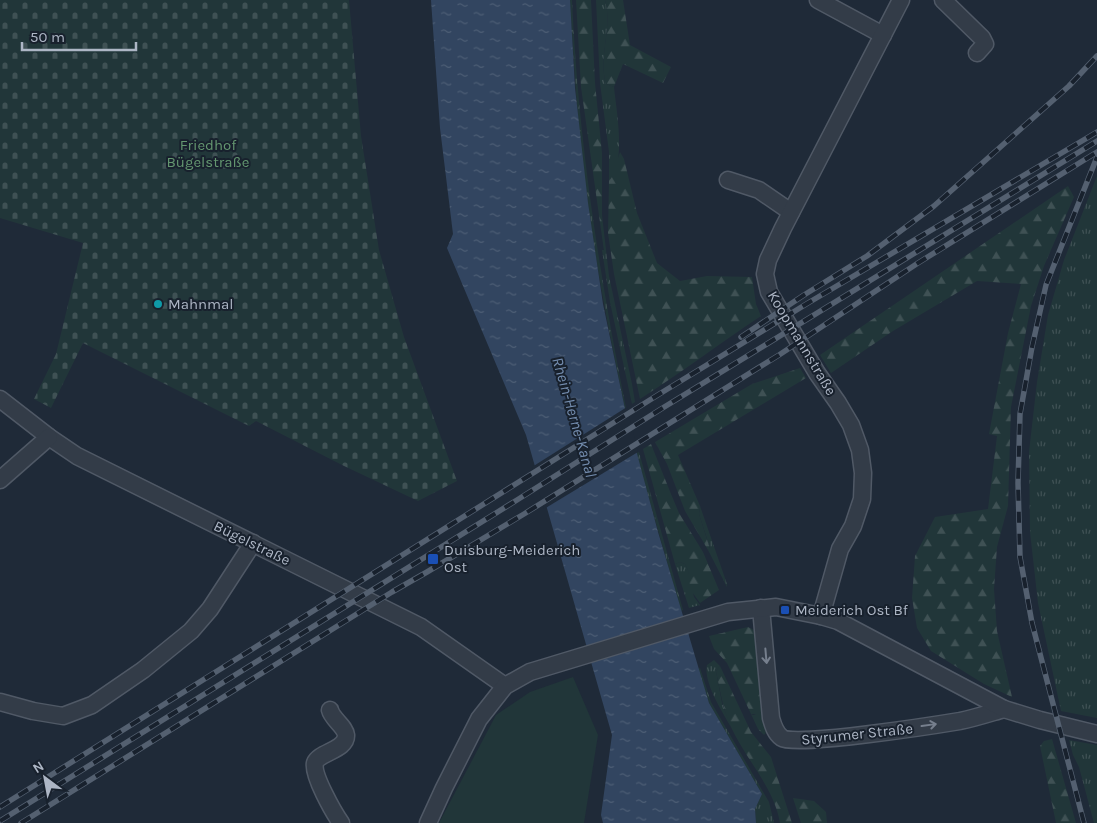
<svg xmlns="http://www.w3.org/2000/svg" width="1097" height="823" viewBox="0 0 1097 823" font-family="Karla,sans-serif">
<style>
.grass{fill:url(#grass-tufts)}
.forest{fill:url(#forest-firs)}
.cemetery{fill:url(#cemetery-stones)}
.park{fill:#213639}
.water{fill:url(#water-ripples)}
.pier{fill:#1f2a38}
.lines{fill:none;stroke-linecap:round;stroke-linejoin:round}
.minor-casing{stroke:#505966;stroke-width:19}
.minor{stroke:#333c48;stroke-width:16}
.rail-casing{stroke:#546070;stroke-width:5.5}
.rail{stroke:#18212d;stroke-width:4;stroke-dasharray:11;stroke-linecap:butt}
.oneway{stroke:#767f8d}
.culture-dot{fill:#0f9aa8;stroke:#18212d;stroke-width:2}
.transit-dot{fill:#1a4fb4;stroke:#18212d;stroke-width:2}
.labels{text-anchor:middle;stroke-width:4;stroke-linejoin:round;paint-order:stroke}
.park-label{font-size:15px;fill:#649770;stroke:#18212d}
.poi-label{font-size:15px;fill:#adb6c5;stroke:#18212d;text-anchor:start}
.street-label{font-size:15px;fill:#adb6c5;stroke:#18212d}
.water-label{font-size:16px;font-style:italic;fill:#748daf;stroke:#18212d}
</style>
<defs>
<pattern id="grass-tufts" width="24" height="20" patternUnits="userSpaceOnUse" patternTransform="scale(1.25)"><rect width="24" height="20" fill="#213639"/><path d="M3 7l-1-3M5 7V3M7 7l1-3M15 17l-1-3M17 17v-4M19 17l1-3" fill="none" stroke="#3f5154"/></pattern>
<pattern id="forest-firs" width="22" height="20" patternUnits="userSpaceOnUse" patternTransform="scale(1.25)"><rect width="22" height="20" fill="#213639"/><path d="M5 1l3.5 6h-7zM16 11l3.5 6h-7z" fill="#3f5154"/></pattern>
<pattern id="cemetery-stones" width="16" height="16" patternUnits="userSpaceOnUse" patternTransform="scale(1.25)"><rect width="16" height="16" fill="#213639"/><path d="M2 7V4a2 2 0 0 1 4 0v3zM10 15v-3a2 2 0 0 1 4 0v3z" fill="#3f5154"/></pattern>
<pattern id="water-ripples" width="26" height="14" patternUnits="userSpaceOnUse" patternTransform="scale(1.25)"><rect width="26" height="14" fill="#324560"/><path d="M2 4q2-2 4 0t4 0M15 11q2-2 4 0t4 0" fill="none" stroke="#4d5e75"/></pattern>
</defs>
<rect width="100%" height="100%" fill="#1f2a38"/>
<g class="grass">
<path d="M 570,0 L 572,0 C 578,138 599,273 626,408 L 625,409 C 611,341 597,273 588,204 C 578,136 574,68 570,0 Z"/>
<path d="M 596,0 L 605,0 C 613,28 598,56 606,84 L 614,87 C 616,109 627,165 609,181 L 609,152 L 600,83 Z"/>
<path d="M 1097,176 L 1097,718 L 1061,711 L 1038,603 L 1030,532 L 1029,452 L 1037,382 L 1048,315 L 1064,260 Z"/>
<path d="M 602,250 L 606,250 L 609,276 L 632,384 L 635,402 L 632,404 L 610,302 Z"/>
<path d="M 639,452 L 683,610 L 681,611 L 636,453 Z"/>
<path d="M 700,506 L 727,584 L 727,587 L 708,550 L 710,548 L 699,514 Z"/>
<path d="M 680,562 L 685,564 L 688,570 L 694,597 L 700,605 L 689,608 L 675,564 Z"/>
<path d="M 714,660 L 720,666 L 716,671 L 722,703 L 731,727 C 723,713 703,682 707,665 Z"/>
<path d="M 700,668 L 711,702 L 769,802 L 774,823 L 756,823 L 755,809 L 762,794 L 709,703 L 698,669 Z"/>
<path d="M 763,712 L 767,731 L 764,735 L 758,729 L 751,714 L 753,715 Z"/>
<path d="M 1069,740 L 1097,745 L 1097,823 L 1094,823 L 1079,767 L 1073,755 Z"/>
</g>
<g class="forest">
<path d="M 576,0 L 591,0 L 595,83 L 602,153 L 602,215 L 606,250 L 604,251 L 581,87 Z"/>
<path d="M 605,0 L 623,0 L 630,45 L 671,67 L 663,83 L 623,64 L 614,87 L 606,84 C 598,56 613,28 605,0 Z"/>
<path d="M 620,152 L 624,159 L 637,213 L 657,263 L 680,281 L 707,276 L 752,277 L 756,304 L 761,316 C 720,343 681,373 640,399 L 614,274 L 608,233 L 609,181 L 612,177 Z"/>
<path d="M 1068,186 L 1074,197 L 1044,266 L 1031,306 L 1011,407 L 1008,506 L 997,547 L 994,589 L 997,631 L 1012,697 L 984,684 L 931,651 L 917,628 L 912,598 L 915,556 L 935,517 L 988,509 L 997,436 L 989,434 L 1008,333 L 1021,284 L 977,281 L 893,331 L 831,373 L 820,355 Z"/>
<path d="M 800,368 L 806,378 L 678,455 L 700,506 L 699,514 L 710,549 L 708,550 L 685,511 L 667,464 L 655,442 L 752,384 Z"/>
<path d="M 651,444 L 671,494 L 679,513 L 703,552 L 719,590 L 700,603 L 690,589 L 688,570 L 685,564 L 680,562 L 675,564 L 643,449 Z"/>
<path d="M 748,627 L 756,631 L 763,712 L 759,714 L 751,714 L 727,663 L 714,649 L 709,636 Z"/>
<path d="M 720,666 L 751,732 L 771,757 L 792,823 L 780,823 C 774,787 746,760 731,727 C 723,710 720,690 716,671 Z"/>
<path d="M 1052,739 L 1076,823 L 1056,823 L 1040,746 L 1044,741 Z"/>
<path d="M 793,798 L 814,801 L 826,812 L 827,823 L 801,823 Z"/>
</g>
<path class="cemetery" d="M 0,0 L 349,0 L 361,136 L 379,250 L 404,337 L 457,481 L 418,501 L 342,465 L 256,421 L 249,426 L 83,343 L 51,408 L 34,399 L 56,354 L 83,243 L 0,218 Z"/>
<path class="park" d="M 573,677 L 598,735 L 584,823 L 439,823 L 496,715 L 530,692 Z"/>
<path class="water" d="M 431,0 L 570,0 L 575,88 L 588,203 L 603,304 L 625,409 L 658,532 L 709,703 L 762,794 L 755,809 L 756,823 L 603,823 L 601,815 L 612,735 L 526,435 L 447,248 L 453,234 L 440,128 Z"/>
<path class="pier" d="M 627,407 L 638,452 L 544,509 L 532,467 Z"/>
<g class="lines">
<g class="minor-casing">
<g id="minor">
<path d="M 818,0 L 883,35"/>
<path d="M 943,0 L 982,38 L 985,44 L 977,53"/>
<path d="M 728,180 L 759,190 L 791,212"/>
<path d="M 0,399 L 49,437 L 77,456 L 421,627 L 505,686"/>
<path d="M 0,480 L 49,437"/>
<path d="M 761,608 L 771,718 C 773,725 775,733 782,738 C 795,747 936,725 960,721 C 975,718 990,713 1004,709"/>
<path d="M 821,616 L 840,549 L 853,526 L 862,499 L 863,473 L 860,450 L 851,425 L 838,403 L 817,373 L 769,292 L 765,274 L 768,260 L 783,228 L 901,0"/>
<path d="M 0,702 L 33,711 L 63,716 L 92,705 L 143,670 L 191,631 L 210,609 L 253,543"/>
<path d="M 330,710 C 332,719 345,726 346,735 C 347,750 319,752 315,763 C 312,775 334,813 341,823"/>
<path d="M 428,823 L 444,788 L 479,719 L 505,686 L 530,672 L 728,612 L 776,607 L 821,616 L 838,621 L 1004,709 L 1040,720 L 1097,734"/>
</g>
</g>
<use href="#minor" class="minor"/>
<g class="rail-casing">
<g id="rail">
<path d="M 741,337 L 804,295 L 867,256 L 934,206 L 1069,86 L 1097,56"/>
<path d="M 0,807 L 661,393 L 808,303 L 1097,132"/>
<path d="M 0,821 L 517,500 L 661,409 L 1097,141"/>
<path d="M 21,823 L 392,592 L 427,572 L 524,514 L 779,355 L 918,263 L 1097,152"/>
<path d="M 1084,823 L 1032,623 L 1020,557 L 1018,483 L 1020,414 L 1032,347 L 1046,285 L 1097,157"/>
</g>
</g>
<use href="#rail" class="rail"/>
</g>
<defs><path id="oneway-shaft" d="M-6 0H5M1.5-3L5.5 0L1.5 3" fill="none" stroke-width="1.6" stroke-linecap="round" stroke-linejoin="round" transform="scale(1.25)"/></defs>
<g class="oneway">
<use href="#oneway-shaft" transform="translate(766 656) rotate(85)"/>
<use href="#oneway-shaft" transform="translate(929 725) rotate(-8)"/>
</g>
<circle class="culture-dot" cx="158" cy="304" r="5"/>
<g class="transit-dot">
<rect x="427" y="553" width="12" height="12" rx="2.5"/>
<rect x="780" y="605" width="10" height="10" rx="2.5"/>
</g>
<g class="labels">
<g class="park-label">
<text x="208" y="150">Friedhof<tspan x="208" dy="17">Bügelstraße</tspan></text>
</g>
<g class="poi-label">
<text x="168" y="309">Mahnmal</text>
<text x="444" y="555">Duisburg-Meiderich<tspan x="444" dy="17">Ost</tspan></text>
<text x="795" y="615">Meiderich Ost Bf</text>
</g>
<g class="street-label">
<text transform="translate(802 343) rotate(59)" y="5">Koopmannstraße</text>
<text transform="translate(252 543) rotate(26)" y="5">Bügelstraße</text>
<text transform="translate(857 734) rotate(-6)" y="5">Styrumer Straße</text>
</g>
<g class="water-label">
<text transform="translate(575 417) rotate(74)" y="6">Rhein-Herne-Kanal</text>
</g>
</g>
<g transform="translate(45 778) rotate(328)" stroke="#18212d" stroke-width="4" paint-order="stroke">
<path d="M0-4L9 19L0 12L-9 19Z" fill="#adb6c5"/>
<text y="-8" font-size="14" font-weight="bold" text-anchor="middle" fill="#adb6c5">N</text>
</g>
<path d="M22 42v8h114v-8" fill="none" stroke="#adb6c5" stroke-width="2.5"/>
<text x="30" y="42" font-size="15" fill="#adb6c5" stroke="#18212d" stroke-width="4" paint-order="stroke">50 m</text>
</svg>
